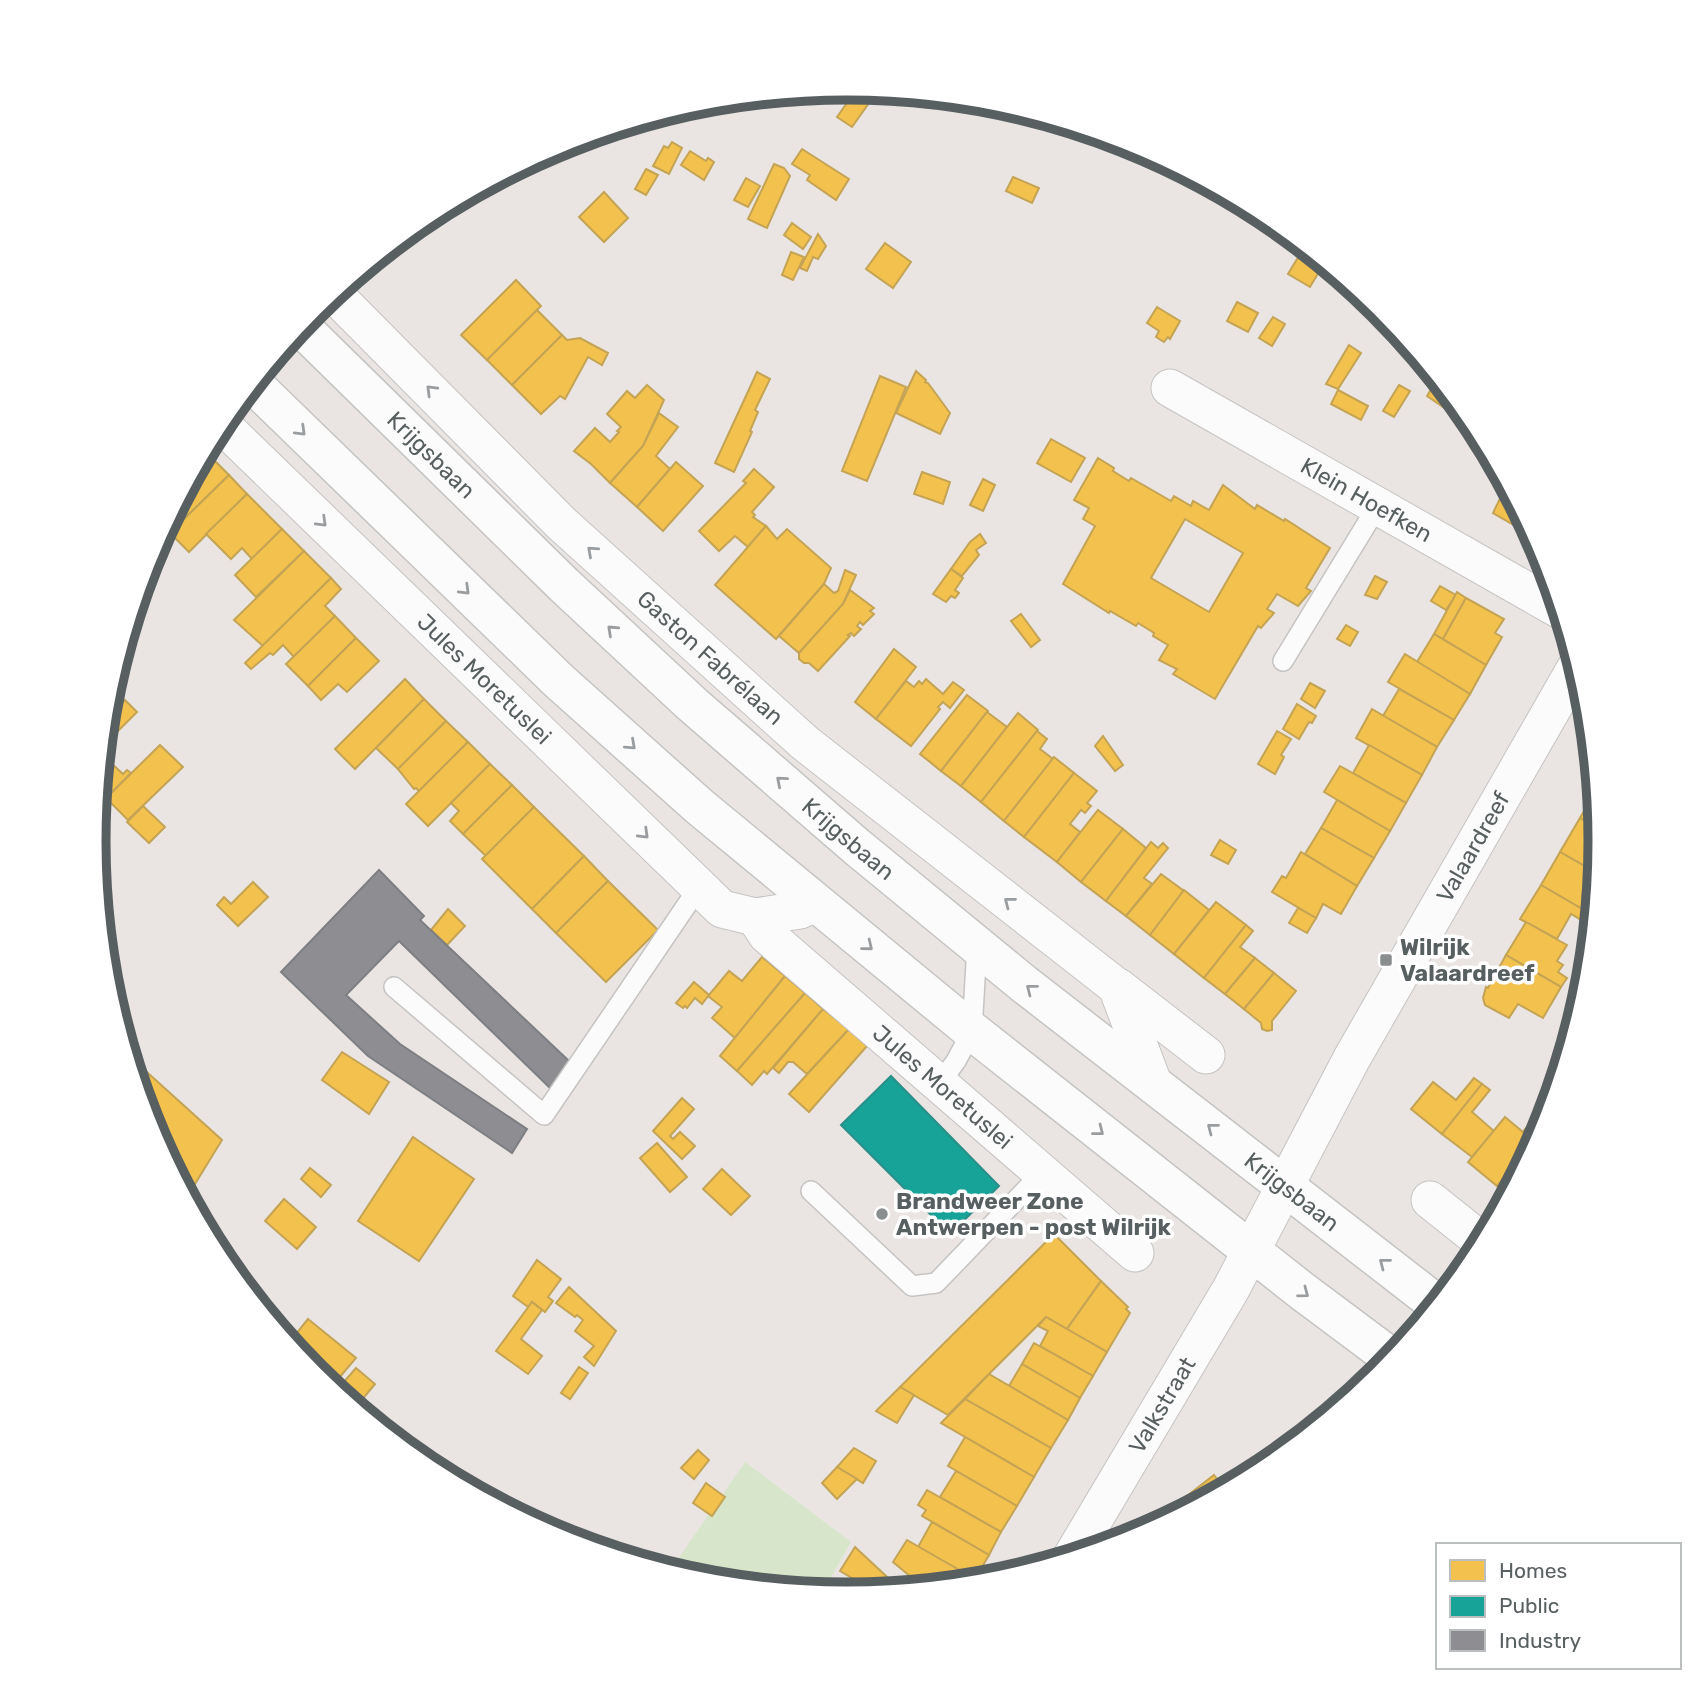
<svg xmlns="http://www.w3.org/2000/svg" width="1695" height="1683" viewBox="0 0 1695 1683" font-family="Rubik,sans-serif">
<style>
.green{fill:#d7e6cb}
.homes{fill:#f2c14e;stroke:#c4a454;stroke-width:2;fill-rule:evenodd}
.public{fill:#17a398;stroke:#2a8f88;stroke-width:2}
.industry{fill:#8d8d92;stroke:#7d7f83;stroke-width:2}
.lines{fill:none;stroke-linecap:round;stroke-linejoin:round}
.lane-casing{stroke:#c5c4c3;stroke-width:22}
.street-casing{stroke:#c5c4c3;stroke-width:39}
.secondary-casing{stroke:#c4c4c3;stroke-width:41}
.lane{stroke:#fcfbfb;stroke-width:19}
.street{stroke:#fcfbfb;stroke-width:37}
.secondary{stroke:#fcfbfb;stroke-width:38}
.oneway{stroke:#9a9d9f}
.poi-dot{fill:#8b8e8e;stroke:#fff;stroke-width:2.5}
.labels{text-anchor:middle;stroke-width:7;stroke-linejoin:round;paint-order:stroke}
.street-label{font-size:23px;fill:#585f61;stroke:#fff}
.poi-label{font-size:23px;font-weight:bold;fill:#585f61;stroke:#fff;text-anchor:start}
.rim{fill:none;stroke:#585f61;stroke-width:9}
</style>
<rect width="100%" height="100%" fill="#eae5e2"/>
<path class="green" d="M 745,1462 L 851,1542 L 822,1593 L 700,1581 L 669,1572 Z"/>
<g class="homes">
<path d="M 854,93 L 869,103 L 852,127 L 837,117 Z"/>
<path d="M 672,142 L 682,148 L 669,174 L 653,166 L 664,146 L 668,148 Z"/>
<path d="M 802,149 L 849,179 L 836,200 L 807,180 L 810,175 L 792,164 Z"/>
<path d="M 690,151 L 706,161 L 708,158 L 714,162 L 704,180 L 681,165 Z"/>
<path d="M 774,164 L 784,168 L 790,176 L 767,228 L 748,219 Z"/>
<path d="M 646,169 L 658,175 L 646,195 L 635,189 Z"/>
<path d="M 1013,177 L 1039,188 L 1032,203 L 1006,191 Z"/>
<path d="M 746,178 L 760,186 L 748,207 L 734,200 Z"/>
<path d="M 604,192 L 628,218 L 604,242 L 579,217 Z"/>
<path d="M 792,223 L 811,237 L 803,249 L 784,235 Z"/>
<path d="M 818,234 L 826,246 L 818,259 L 813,257 L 807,271 L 800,268 Z"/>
<path d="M 885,243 L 911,262 L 893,288 L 866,269 Z"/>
<path d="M 1305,246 L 1325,262 L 1310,287 L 1288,274 Z"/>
<path d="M 791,252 L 804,257 L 793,280 L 782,275 Z"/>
<path d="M 516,280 L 541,306 L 487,360 L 461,335 Z"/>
<path d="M 1237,302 L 1258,313 L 1248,332 L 1227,321 Z"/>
<path d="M 1157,307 L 1180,321 L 1170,339 L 1168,337 L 1164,342 L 1156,337 L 1159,331 L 1147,323 Z"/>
<path d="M 537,310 L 562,335 L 512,385 L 487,360 Z"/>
<path d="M 1273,317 L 1285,324 L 1272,346 L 1259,338 Z"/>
<path d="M 562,335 L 567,340 L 580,338 L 608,353 L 602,365 L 588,357 L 565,399 L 560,396 L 541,414 L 512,385 Z"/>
<path d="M 1349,345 L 1361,353 L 1338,389 L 1326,384 Z"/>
<path d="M 916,371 L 926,380 L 925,382 L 928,383 L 950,413 L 940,434 L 896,413 Z"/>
<path d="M 757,372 L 770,379 L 755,410 L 758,412 L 750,431 L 752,432 L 734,472 L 715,463 Z"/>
<path d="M 880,376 L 906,387 L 867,481 L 842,471 Z"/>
<path d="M 1438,378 L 1450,393 L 1443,407 L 1427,396 Z"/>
<path d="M 647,385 L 664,400 L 643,446 L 610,483 L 591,464 L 574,451 L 595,428 L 610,442 L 619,432 L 617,431 L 621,427 L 607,414 L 627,391 L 635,398 Z"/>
<path d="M 1399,385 L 1410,391 L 1394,417 L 1383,411 Z"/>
<path d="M 1338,390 L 1368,406 L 1361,420 L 1331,404 Z"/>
<path d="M 659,413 L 678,427 L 656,456 L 670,469 L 637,507 L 610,483 L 643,446 Z"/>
<path d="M 1051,439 L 1085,458 L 1071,482 L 1037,463 Z"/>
<path d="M 205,451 L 229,475 L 181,522 L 172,513 Z"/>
<path d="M 1098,458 L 1114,468 L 1113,471 L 1129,481 L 1131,478 L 1171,501 L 1174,496 L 1191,506 L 1193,501 L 1209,510 L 1223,485 L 1255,509 L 1257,505 L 1284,521 L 1285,519 L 1330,548 L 1306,588 L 1311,591 L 1298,606 L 1277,594 L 1267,609 L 1274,613 L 1261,628 L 1258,626 L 1215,699 L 1173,674 L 1177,669 L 1159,660 L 1168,645 L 1153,636 L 1154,633 L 1138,623 L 1136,626 L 1110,611 L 1109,613 L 1063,584 L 1095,526 L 1083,519 L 1089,508 L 1074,500 ZM 1185,519 L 1243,553 L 1209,612 L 1151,578 Z"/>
<path d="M 676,462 L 703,486 L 663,531 L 637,507 Z"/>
<path d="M 754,469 L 774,487 L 752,512 L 755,515 L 753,517 L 766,526 L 748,547 L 735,536 L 719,551 L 699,531 L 746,483 L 743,481 Z"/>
<path d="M 922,472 L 950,482 L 943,504 L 914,494 Z"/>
<path d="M 229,475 L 247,494 L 189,552 L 170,533 Z"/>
<path d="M 983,479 L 995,485 L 983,511 L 970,505 Z"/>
<path d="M 1507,484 L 1536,538 L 1493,513 Z"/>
<path d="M 247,494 L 282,529 L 252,559 L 242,548 L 231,559 L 206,534 Z"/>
<path d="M 766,526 L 777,539 L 787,529 L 831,568 L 824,584 L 776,639 L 715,585 Z"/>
<path d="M 282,529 L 304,551 L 256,597 L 235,575 Z"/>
<path d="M 980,534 L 986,543 L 976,550 L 979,555 L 962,576 L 951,569 L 970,542 Z"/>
<path d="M 304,551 L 331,578 L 263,646 L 234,620 Z"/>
<path d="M 951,569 L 963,578 L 955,590 L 959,593 L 955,598 L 951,596 L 946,602 L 933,594 Z"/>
<path d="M 845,570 L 856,575 L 843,604 L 799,653 L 779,636 L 824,584 L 834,593 L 838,591 Z"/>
<path d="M 1375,576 L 1387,582 L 1377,599 L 1365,595 Z"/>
<path d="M 331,578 L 341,589 L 325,606 L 335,616 L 294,657 L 283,645 L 273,655 L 270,653 L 251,669 L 245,663 Z"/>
<path d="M 1440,586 L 1456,595 L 1446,610 L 1431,601 Z"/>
<path d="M 850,590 L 874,608 L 870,611 L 874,614 L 863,625 L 860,622 L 857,626 L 861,629 L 854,636 L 851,633 L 848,635 L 850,636 L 818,671 L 809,663 L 804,663 L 799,659 L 799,653 L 843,604 Z"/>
<path d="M 1457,592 L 1466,598 L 1443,639 L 1434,634 Z"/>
<path d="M 1466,598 L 1504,619 L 1495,633 L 1502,637 L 1486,665 L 1443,639 Z"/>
<path d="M 1021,614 L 1040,640 L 1031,647 L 1011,621 Z"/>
<path d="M 335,616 L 356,638 L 308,686 L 286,664 Z"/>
<path d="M 1346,625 L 1358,632 L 1350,646 L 1337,639 Z"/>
<path d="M 1434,634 L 1486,665 L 1470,694 L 1417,662 Z"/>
<path d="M 356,638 L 379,661 L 347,692 L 338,684 L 321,700 L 308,686 Z"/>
<path d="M 894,649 L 916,667 L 876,719 L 855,702 Z"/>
<path d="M 1405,654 L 1470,694 L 1454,720 L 1388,682 Z"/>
<path d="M 405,679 L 424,699 L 355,769 L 335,749 Z"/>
<path d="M 926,679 L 943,694 L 953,682 L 964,690 L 950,708 L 943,702 L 938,707 L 940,709 L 911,746 L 876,719 L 906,681 L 914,687 L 919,681 L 922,684 Z"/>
<path d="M 1310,683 L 1325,691 L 1315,708 L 1301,699 Z"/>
<path d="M 1399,689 L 1454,720 L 1437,747 L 1383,716 Z"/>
<path d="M 967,695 L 988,711 L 941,771 L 920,754 Z"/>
<path d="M 424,699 L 446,721 L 398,769 L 376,748 Z"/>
<path d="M 125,700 L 137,712 L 113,736 L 105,727 L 106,719 Z"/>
<path d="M 1297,704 L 1316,716 L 1312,723 L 1309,722 L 1299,739 L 1283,729 Z"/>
<path d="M 1372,709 L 1437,747 L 1422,775 L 1356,738 Z"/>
<path d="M 987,712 L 1007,727 L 961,786 L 941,771 Z"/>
<path d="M 1018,713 L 1038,730 L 981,802 L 961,786 Z"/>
<path d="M 446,721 L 468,742 L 419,791 L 416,788 L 414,789 L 398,769 Z"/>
<path d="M 1037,731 L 1047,739 L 1040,749 L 1053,759 L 1004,821 L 981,802 Z"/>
<path d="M 1277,731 L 1291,739 L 1281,755 L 1284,757 L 1275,774 L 1258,764 Z"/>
<path d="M 1103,736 L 1123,765 L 1115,771 L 1095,746 Z"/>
<path d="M 468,742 L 490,764 L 428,826 L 406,804 Z"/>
<path d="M 160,745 L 183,767 L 128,820 L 106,798 Z"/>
<path d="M 1369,745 L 1422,775 L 1406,803 L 1353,773 Z"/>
<path d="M 1054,757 L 1074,773 L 1024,837 L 1004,821 Z"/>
<path d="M 110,762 L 123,774 L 127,770 L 131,773 L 98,806 L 100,772 Z"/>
<path d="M 490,764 L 512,785 L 463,834 L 450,821 L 459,811 L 451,803 Z"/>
<path d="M 1340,766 L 1406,803 L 1390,831 L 1324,792 Z"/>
<path d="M 1074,773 L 1097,791 L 1087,803 L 1091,806 L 1085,813 L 1081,810 L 1070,824 L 1080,832 L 1057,862 L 1024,837 Z"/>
<path d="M 512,785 L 534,807 L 486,856 L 463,834 Z"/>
<path d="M 1596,790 L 1600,830 L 1580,818 Z"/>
<path d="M 1337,800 L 1390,831 L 1374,858 L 1321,828 Z"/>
<path d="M 143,806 L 165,827 L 149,843 L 127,822 Z"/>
<path d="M 534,807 L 584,856 L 532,909 L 482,859 Z"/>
<path d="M 1098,810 L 1123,829 L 1081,882 L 1057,862 Z"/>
<path d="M 1580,818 L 1600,830 L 1599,866 L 1595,872 L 1560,852 Z"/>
<path d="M 1321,828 L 1374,858 L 1357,886 L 1305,854 Z"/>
<path d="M 1123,829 L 1146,848 L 1106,901 L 1081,882 Z"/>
<path d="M 1220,840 L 1236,850 L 1228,864 L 1211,855 Z"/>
<path d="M 1151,842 L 1158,848 L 1163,843 L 1168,848 L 1144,878 L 1152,884 L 1126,916 L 1106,901 Z"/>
<path d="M 1301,852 L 1357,886 L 1341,914 L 1323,904 L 1316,918 L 1272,892 L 1282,876 L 1286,878 Z"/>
<path d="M 1560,852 L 1595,872 L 1582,896 L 1595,904 L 1594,916 L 1541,885 Z"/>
<path d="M 584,856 L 608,881 L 556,933 L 532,909 Z"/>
<path d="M 1161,874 L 1184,891 L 1150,935 L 1126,916 Z"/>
<path d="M 608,881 L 658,930 L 606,982 L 556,933 Z"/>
<path d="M 253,882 L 268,897 L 238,926 L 217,905 L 224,897 L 231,904 Z"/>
<path d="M 1541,885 L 1594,916 L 1593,927 L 1571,914 L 1557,939 L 1520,919 Z"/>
<path d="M 1184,890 L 1209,910 L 1174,954 L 1150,935 Z"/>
<path d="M 1216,902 L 1246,925 L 1204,978 L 1174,954 Z"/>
<path d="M 1298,908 L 1316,918 L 1307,933 L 1289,923 Z"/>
<path d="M 448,909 L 465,926 L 447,945 L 431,930 Z"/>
<path d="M 1526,922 L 1567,945 L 1557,961 L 1563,965 L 1558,972 L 1567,978 L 1561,987 L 1506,955 Z"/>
<path d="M 1246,925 L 1253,931 L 1240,947 L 1255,958 L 1225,994 L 1204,978 Z"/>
<path d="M 1506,955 L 1561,987 L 1543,1018 L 1518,1004 L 1509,1018 L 1485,1005 L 1483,998 L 1486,987 L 1488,988 Z"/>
<path d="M 762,957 L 785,976 L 735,1038 L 712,1018 L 722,1007 L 708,996 L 729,971 L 742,981 Z"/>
<path d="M 1255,958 L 1274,973 L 1244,1009 L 1225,994 Z"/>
<path d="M 1274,973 L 1296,991 L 1272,1021 L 1272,1030 L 1267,1031 L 1262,1029 L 1261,1023 L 1244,1009 Z"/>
<path d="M 785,976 L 805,993 L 737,1071 L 720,1056 Z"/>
<path d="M 694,982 L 709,995 L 702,1004 L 695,998 L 687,1008 L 685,1006 L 683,1008 L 676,1003 Z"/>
<path d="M 805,993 L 823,1009 L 767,1074 L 764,1071 L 752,1085 L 737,1071 Z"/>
<path d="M 823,1009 L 849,1029 L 807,1074 L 793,1062 L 788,1062 L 779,1073 L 773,1068 Z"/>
<path d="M 849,1029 L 867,1046 L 809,1112 L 789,1094 Z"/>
<path d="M 342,1052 L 389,1082 L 369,1114 L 322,1080 Z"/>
<path d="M 128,1055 L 222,1140 L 187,1197 L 151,1130 Z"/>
<path d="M 1474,1078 L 1482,1084 L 1442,1134 L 1411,1109 L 1433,1082 L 1456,1100 Z"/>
<path d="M 1482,1084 L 1490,1090 L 1472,1112 L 1494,1131 L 1472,1157 L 1442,1134 Z"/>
<path d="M 682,1098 L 694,1109 L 670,1136 L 673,1139 L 680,1132 L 695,1146 L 682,1159 L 653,1131 Z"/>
<path d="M 1505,1117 L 1523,1132 L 1526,1128 L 1530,1131 L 1534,1126 L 1542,1132 L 1497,1186 L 1468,1162 Z"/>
<path d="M 1542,1132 L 1543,1133 L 1509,1195 L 1497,1186 Z"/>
<path d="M 413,1137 L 474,1179 L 419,1261 L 358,1221 Z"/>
<path d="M 657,1143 L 687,1177 L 670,1192 L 640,1158 Z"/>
<path d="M 310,1168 L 331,1185 L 321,1197 L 301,1179 Z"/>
<path d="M 722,1169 L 750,1196 L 731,1215 L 703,1189 Z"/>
<path d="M 284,1199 L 316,1227 L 297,1249 L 265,1221 Z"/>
<path d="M 1054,1234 L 1101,1281 L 1067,1329 L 1046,1317 L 948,1415 L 900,1387 Z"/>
<path d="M 537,1260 L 561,1279 L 548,1297 L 553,1301 L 545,1312 L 532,1302 L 528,1307 L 513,1296 Z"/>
<path d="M 1101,1281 L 1128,1307 L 1126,1309 L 1130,1313 L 1107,1352 L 1067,1329 Z"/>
<path d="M 569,1287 L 616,1331 L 594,1366 L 584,1357 L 594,1346 L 575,1331 L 583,1320 L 577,1315 L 575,1317 L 556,1303 Z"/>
<path d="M 532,1302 L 542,1310 L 521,1339 L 542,1356 L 528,1374 L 496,1351 Z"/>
<path d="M 1046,1317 L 1107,1352 L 1093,1376 L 1040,1346 L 1048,1331 L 1038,1326 Z"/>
<path d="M 308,1319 L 356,1358 L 339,1378 L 291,1340 Z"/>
<path d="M 1034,1343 L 1093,1376 L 1080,1398 L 1022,1364 Z"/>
<path d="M 1022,1364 L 1080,1398 L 1068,1420 L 1009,1386 Z"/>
<path d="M 579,1367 L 588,1373 L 570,1399 L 561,1393 Z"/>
<path d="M 356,1368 L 375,1384 L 355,1408 L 335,1392 Z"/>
<path d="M 989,1374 L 1068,1420 L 1051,1448 L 965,1399 Z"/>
<path d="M 900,1387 L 914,1395 L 897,1423 L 876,1411 Z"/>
<path d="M 965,1399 L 1051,1448 L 1034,1477 L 941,1423 Z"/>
<path d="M 965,1437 L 1034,1477 L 1017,1506 L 948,1466 Z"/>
<path d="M 854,1448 L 876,1461 L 863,1483 L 837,1467 Z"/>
<path d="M 698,1450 L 709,1460 L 694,1479 L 681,1468 Z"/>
<path d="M 837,1467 L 857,1479 L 837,1499 L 822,1483 Z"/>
<path d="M 956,1471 L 1017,1506 L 1001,1532 L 940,1497 Z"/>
<path d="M 1214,1475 L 1226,1490 L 1167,1521 L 1178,1503 Z"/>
<path d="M 706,1483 L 725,1497 L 712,1516 L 693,1503 Z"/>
<path d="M 927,1490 L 1001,1532 L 989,1555 L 922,1516 L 926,1510 L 918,1505 Z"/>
<path d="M 932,1522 L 989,1555 L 975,1579 L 918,1547 Z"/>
<path d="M 907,1540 L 975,1579 L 972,1583 L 927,1588 L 917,1582 L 893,1562 Z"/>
<path d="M 855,1547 L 900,1589 L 900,1590 L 870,1593 L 872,1590 L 840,1571 Z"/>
</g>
<path class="public" d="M 891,1076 L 999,1186 L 950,1234 L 841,1125 Z"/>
<path class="industry" d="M 379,870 L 424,916 L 420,920 L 570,1062 L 552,1090 L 399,941 L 346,995 L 400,1044 L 527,1129 L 512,1153 L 368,1056 L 281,972 Z"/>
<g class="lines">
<g class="lane-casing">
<g id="lane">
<path d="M 1283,661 L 1377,507"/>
<path d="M 394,987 L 544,1115 L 699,887"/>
<path d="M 940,1083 L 956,1061 L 972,1031 L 977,946"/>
<path d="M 811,1191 L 912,1286 L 936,1283 L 1042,1173"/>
</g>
</g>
<g class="street-casing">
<g id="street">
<path id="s1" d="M 333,293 L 561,523 L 805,743 L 1117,987 L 1153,1083"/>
<path id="s2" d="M 1170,388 L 1562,611"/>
<path id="s3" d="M 220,423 L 722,909 L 755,917 L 800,910 L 815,903"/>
<path id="s4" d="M 755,917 L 767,935 L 1135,1253"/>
<path d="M 1118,987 L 1206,1055"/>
<path d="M 1430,1200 L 1484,1243"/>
<path id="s5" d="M 1071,1558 L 1231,1289 L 1352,1058 L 1578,664"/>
</g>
</g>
<g class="secondary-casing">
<g id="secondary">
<path id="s6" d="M 300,326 L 564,585 L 693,705 L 857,847 L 1024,984 L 1438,1305"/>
<path d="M 253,384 L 559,681 L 700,807 L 972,1031 L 1302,1291 L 1393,1359"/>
</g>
</g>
<use href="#lane" class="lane"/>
<use href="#street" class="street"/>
<use href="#secondary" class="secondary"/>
</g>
<defs><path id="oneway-chevron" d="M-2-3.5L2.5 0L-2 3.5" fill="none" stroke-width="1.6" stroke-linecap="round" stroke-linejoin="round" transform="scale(1.75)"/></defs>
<g class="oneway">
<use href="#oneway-chevron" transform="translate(431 390) rotate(-135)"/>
<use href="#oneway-chevron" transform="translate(301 431) rotate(44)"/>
<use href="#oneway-chevron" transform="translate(322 522) rotate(44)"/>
<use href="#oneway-chevron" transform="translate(592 551) rotate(-138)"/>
<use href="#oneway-chevron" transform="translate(465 590) rotate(44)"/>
<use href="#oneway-chevron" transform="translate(612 630) rotate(-137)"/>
<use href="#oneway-chevron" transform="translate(631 745) rotate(42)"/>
<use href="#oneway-chevron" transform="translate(781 781) rotate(-139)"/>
<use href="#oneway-chevron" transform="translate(644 834) rotate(44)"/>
<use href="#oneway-chevron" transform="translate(1009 902) rotate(-142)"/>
<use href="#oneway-chevron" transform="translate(868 946) rotate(39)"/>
<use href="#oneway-chevron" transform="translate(1031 989) rotate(-142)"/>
<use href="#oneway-chevron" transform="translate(1212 1128) rotate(-142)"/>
<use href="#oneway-chevron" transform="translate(1099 1131) rotate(38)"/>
<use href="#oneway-chevron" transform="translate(1384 1263) rotate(-142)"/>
<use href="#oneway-chevron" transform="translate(1304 1293) rotate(37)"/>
</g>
<g class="poi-dot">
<rect x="1379" y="953" width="14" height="14" rx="3.5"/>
<circle cx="882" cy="1214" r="7"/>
</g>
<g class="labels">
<g class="street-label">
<text dy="8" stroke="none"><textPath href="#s6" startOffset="184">Krijgsbaan</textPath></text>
<text dy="8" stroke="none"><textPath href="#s2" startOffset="226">Klein Hoefken</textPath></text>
<text dy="8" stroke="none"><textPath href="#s1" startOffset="525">Gaston Fabrélaan</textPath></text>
<text dy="8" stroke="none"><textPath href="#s3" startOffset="368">Jules Moretuslei</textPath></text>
<text dy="8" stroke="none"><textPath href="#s6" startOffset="751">Krijgsbaan</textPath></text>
<text dy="8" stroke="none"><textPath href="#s5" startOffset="817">Valaardreef</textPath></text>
<text dy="8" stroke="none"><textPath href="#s4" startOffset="254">Jules Moretuslei</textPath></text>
<text dy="8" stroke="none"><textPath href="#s6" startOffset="1318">Krijgsbaan</textPath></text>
<text dy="8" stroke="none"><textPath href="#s5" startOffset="178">Valkstraat</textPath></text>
</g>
<g class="poi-label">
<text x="1400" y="955">Wilrijk<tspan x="1400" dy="26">Valaardreef</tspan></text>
<text x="896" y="1209">Brandweer Zone<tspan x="896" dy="26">Antwerpen - post Wilrijk</tspan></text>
</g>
</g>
<path d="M0 0H1695V1683H0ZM106 841a741 741 0 1 1 1482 0a741 741 0 1 1-1482 0Z" fill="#fff" fill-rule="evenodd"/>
<path class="rim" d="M106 841a741 741 0 1 1 1482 0a741 741 0 1 1-1482 0Z"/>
<rect x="1436" y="1543" width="245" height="126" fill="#ffffff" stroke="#bcbfc0" stroke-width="2"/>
<rect x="1450" y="1560" width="35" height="21" fill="#f2c14e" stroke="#bcbfc0" stroke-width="2"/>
<text x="1499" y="1578" font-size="21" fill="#585f61">Homes</text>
<rect x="1450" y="1596" width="35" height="21" fill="#17a398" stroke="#bcbfc0" stroke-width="2"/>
<text x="1499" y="1613" font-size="21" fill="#585f61">Public</text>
<rect x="1450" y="1630" width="35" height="21" fill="#8d8d92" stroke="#bcbfc0" stroke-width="2"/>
<text x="1499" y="1648" font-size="21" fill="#585f61">Industry</text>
</svg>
